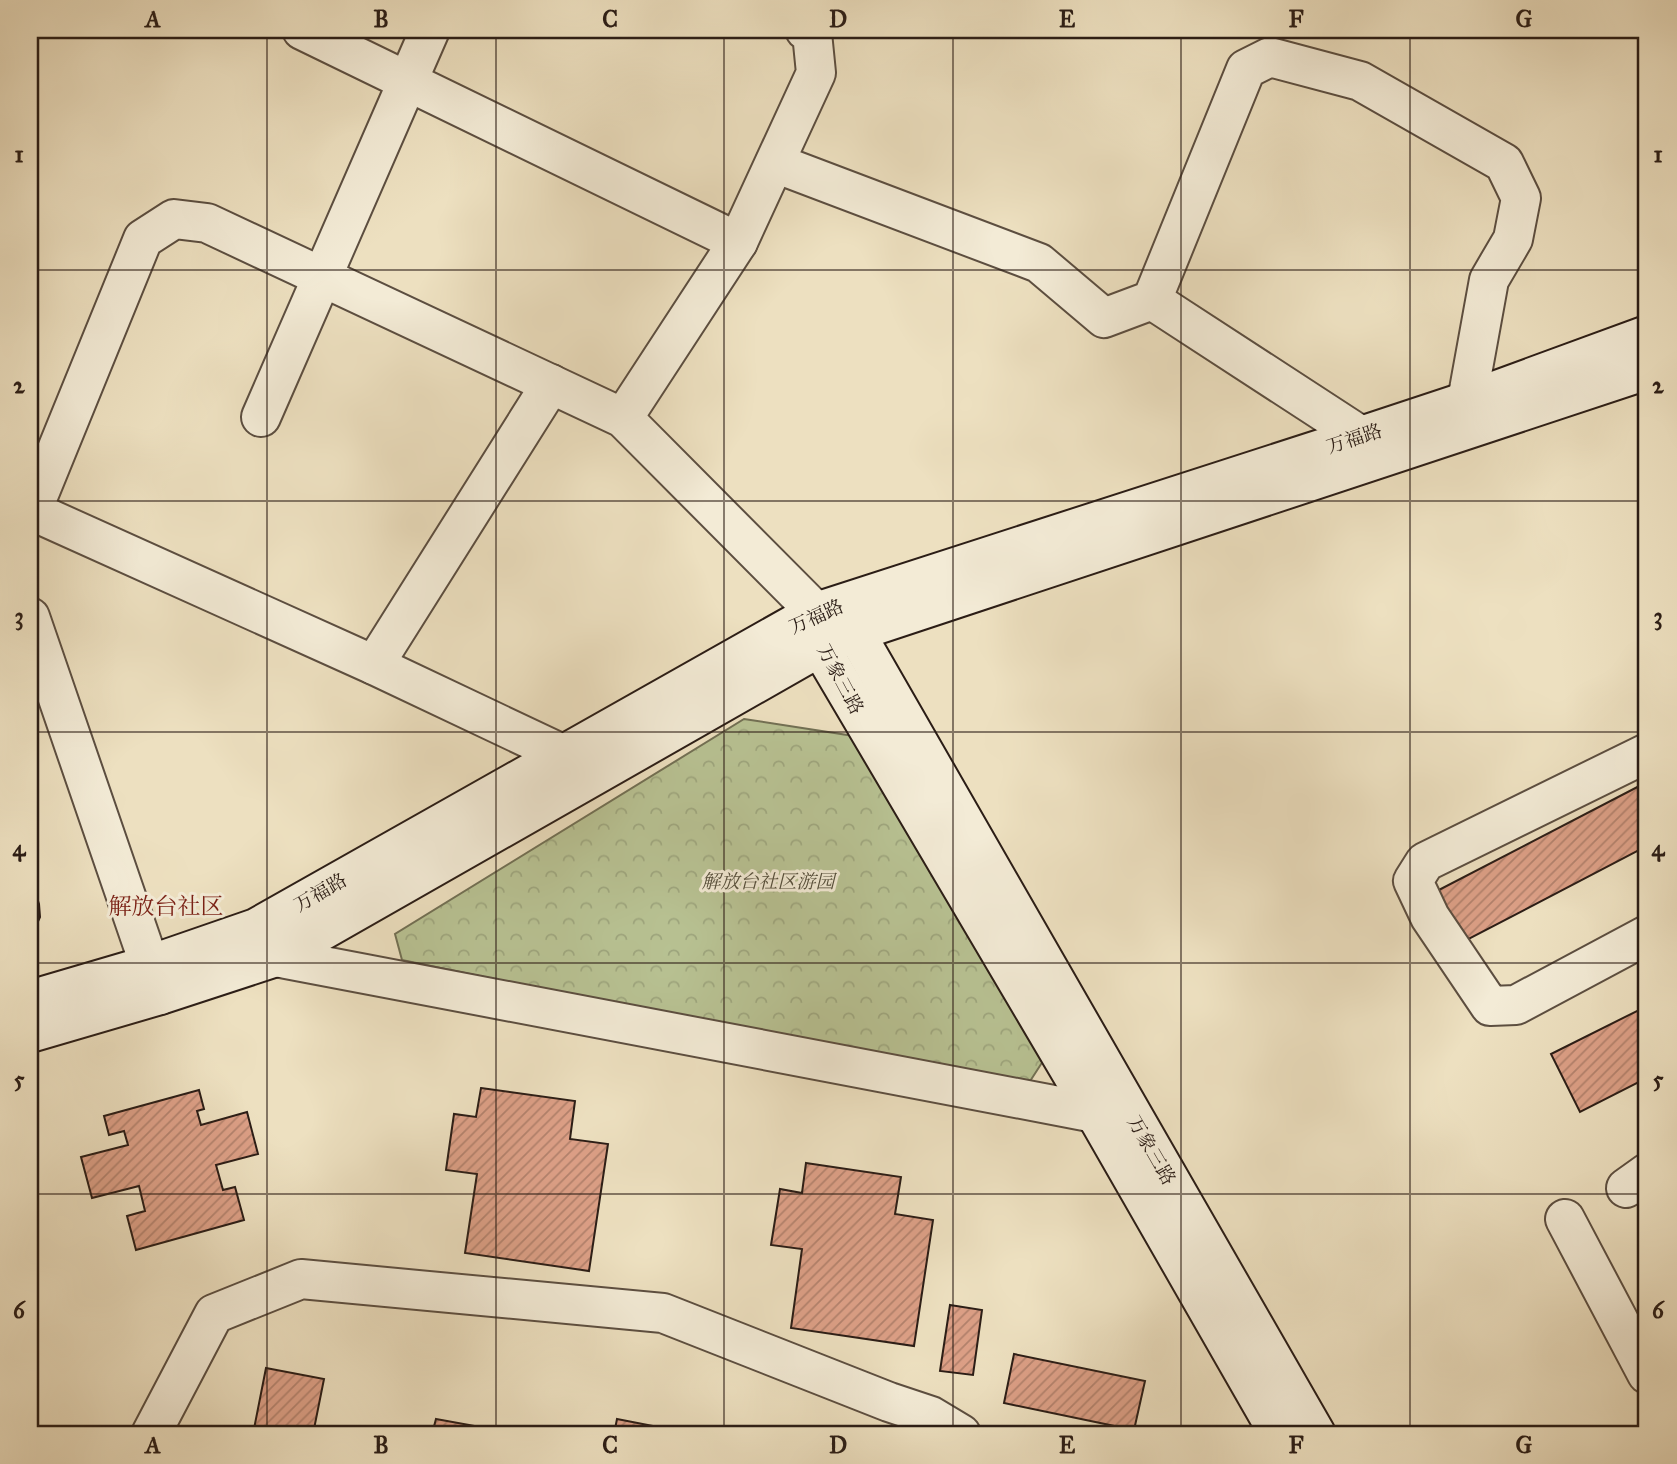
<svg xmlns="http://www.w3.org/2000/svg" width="1677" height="1464" viewBox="0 0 1677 1464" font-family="'IM FELL Great Primer','Noto Serif SC',serif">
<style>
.park{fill:url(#park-crowns);stroke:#727054;stroke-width:2}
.building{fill:url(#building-hatch);stroke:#2b1d16;stroke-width:2}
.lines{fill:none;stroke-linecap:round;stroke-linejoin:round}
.street-casing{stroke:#5c4e40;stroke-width:42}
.secondary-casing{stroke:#2b1d16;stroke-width:42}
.street{stroke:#f3ebd6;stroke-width:38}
.secondary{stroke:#f3ebd6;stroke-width:38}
.grid{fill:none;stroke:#2b1d16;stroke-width:2;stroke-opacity:0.55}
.labels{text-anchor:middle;stroke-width:6;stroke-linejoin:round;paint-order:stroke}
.street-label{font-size:19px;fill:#2b1d16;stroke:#f3ebd6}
.park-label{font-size:19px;font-style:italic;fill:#554f3c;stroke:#f3ebd6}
.quarter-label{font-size:23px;fill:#7a1f14;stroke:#f3ebd6}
.neatline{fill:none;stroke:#2b1d16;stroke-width:2.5}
.grid-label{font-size:23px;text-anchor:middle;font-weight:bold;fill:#2b1d16}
</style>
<defs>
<pattern id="park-crowns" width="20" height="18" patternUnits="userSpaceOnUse" patternTransform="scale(1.75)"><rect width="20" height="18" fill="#b8c293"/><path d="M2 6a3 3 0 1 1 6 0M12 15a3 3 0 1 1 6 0" fill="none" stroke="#9ea67e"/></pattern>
<pattern id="building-hatch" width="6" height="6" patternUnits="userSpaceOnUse" patternTransform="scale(1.75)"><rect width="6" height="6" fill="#dda087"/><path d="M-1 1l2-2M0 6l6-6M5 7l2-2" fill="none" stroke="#b3826d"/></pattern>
</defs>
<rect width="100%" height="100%" fill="#ede0c0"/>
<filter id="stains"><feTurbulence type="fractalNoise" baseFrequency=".00286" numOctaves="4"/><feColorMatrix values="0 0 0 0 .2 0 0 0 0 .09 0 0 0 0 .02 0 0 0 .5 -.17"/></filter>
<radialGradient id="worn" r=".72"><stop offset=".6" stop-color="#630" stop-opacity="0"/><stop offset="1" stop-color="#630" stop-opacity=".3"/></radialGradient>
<path class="park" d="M 744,719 L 860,737 L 1045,1058 L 1025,1089 L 402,960 L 395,934 Z"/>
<g class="building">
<path d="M 1647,782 L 1647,846 L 1459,944 L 1433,893 Z"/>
<path d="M 30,877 L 39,904 L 40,917 L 35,928 L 30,931 Z"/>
<path d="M 1647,1006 L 1647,1078 L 1580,1112 L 1551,1054 Z"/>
<path d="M 481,1088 L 575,1101 L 570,1139 L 608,1144 L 589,1271 L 465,1253 L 477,1174 L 446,1170 L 454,1114 L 476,1117 Z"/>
<path d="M 199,1090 L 204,1109 L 197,1111 L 201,1125 L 247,1112 L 258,1154 L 216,1165 L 223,1190 L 235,1187 L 244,1220 L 136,1250 L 127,1216 L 145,1211 L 139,1186 L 92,1198 L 81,1157 L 128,1145 L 124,1131 L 109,1135 L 104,1116 Z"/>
<path d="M 806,1163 L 901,1177 L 895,1214 L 933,1220 L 914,1346 L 791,1328 L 802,1249 L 771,1245 L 780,1189 L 802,1193 Z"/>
<path d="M 950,1305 L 982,1310 L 973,1375 L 940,1371 Z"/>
<path d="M 1014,1354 L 1145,1381 L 1134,1430 L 1004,1403 Z"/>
<path d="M 266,1368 L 324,1379 L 313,1434 L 253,1434 Z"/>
<path d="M 436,1419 L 486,1428 L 485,1434 L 432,1434 Z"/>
<path d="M 617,1419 L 694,1434 L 614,1434 Z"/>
</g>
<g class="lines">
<g class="street-casing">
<g id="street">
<path d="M 302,30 L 738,242"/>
<path d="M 775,163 L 1039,263 L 1104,318 L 1152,300 L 1246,69 L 1270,57 L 1360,81 L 1504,163 L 1521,198 L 1513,239 L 1489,280 L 1467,401"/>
<path d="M 1152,300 L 1361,436"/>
<path d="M 261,417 L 430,30"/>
<path d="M 623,418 L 738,242 L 816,73 L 812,33 L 805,30"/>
<path d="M 30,510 L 374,665 L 562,754"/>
<path d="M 32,511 L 143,239 L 174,219 L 207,223 L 623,418 L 816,612"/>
<path d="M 30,617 L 160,995"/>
<path d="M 374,665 L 551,384"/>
<path d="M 1647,753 L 1425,862 L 1413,881 L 1430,917 L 1490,1006 L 1516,1005 L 1647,935"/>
<path d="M 276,957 L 1095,1113"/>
<path d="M 1626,1188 L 1647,1173"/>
<path d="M 1565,1219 L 1647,1374"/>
<path d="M 151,1434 L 214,1314 L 301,1279 L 663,1313 L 889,1402 L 931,1416 L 961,1434"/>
</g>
</g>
<g class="secondary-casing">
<g id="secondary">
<path d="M 817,621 L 820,647 L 1095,1113 L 1279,1434"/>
<path d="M 833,621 L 855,632 L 1316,1434"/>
<path d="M 30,1000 L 149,965 L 256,928 L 816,612 L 1361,436 L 1467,401 L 1647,335"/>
<path d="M 30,1033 L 160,995 L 276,957 L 820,647 L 855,632 L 1647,370"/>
</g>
</g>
<use href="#street" class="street"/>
<use href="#secondary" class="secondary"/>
</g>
<path class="grid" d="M 267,30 L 267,1434M 496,30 L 496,1434M 724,30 L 724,1434M 953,30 L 953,1434M 1181,30 L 1181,1434M 1410,30 L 1410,1434M 30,270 L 1647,270M 30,501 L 1647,501M 30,732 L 1647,732M 30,963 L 1647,963M 30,1194 L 1647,1194"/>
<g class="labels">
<g class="street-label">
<text transform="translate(1354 438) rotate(-18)" y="7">万福路</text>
<text transform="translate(816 616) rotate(-24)" y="7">万福路</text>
<text transform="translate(841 679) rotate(62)" y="7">万象三路</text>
<text transform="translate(320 892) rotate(-30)" y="7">万福路</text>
<text transform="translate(1152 1150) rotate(60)" y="7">万象三路</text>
</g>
<g class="park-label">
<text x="768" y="888">解放台社区游园</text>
</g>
<g class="quarter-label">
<text x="166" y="914">解放台社区</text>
</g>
</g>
<rect width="1677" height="1464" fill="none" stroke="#ede0c0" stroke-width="77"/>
<rect x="38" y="38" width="1600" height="1388" class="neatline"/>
<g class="grid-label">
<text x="153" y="27">A</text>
<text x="381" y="27">B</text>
<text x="610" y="27">C</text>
<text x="838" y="27">D</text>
<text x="1067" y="27">E</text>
<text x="1296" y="27">F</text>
<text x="1524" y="27">G</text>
<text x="19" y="162">1</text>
<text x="1658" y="162">1</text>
<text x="19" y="393">2</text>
<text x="1658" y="393">2</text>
<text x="19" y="624">3</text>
<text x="1658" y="624">3</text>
<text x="19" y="856">4</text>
<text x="1658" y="856">4</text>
<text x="19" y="1087">5</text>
<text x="1658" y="1087">5</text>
<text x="19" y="1318">6</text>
<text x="1658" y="1318">6</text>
<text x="153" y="1453">A</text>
<text x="381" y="1453">B</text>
<text x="610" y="1453">C</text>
<text x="838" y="1453">D</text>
<text x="1067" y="1453">E</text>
<text x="1296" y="1453">F</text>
<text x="1524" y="1453">G</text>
</g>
<rect width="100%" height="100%" filter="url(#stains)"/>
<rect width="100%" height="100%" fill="url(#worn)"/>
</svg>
